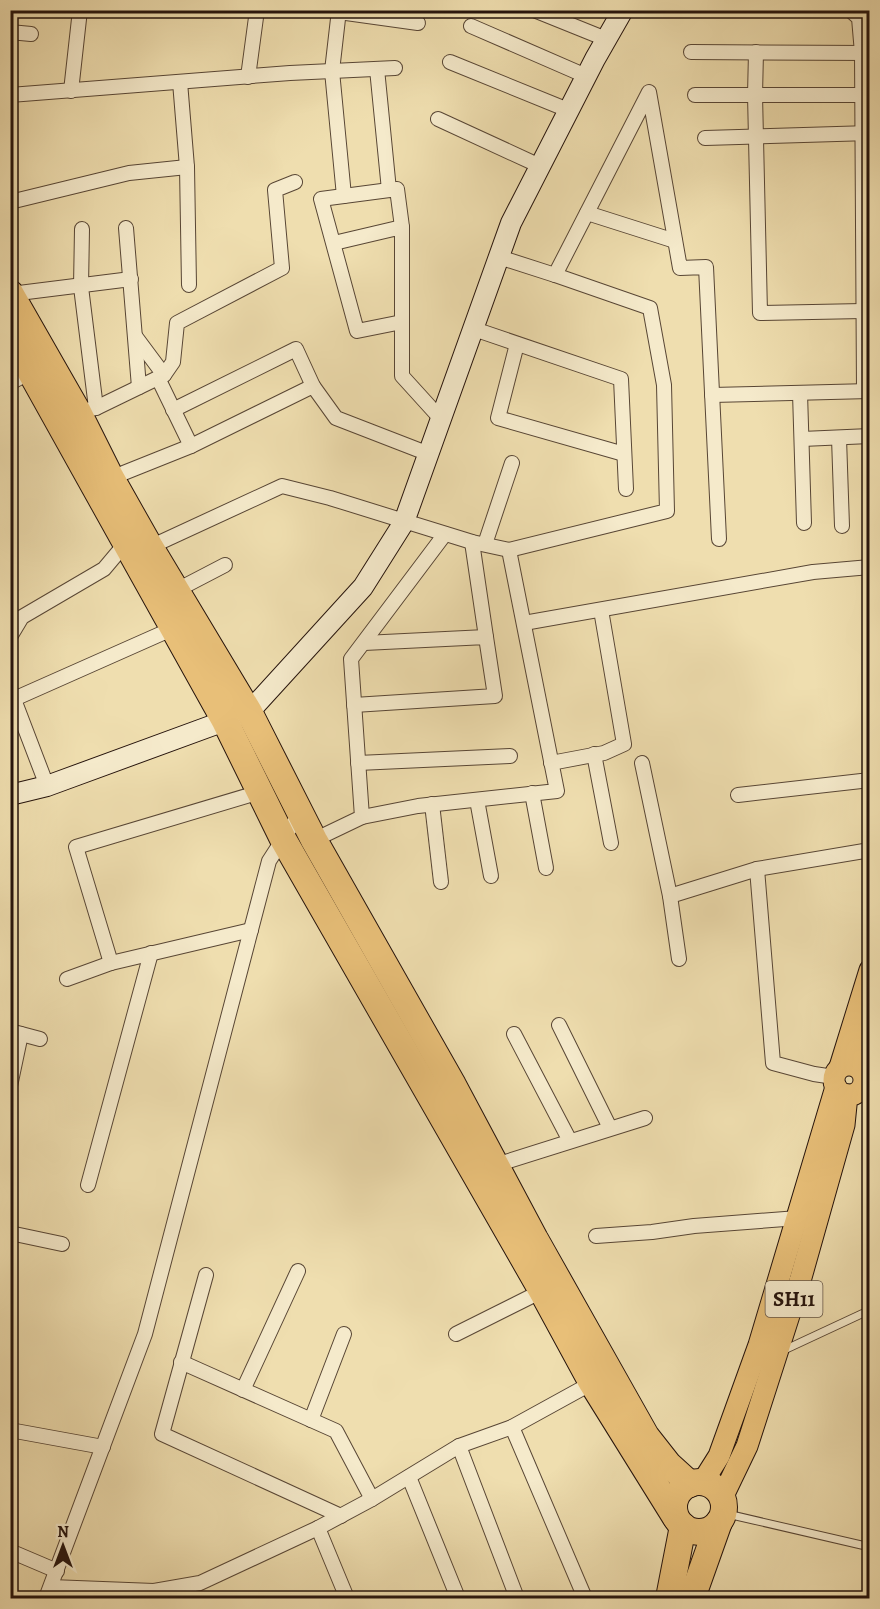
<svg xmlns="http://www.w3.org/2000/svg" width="880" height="1609" viewBox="0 0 880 1609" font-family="Alegreya,serif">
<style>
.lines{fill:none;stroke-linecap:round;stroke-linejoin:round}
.lane-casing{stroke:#584635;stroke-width:9}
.street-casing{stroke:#584635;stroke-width:16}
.secondary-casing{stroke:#25130c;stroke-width:22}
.primary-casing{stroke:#25130c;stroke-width:23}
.highway-casing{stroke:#25130c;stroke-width:28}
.lane{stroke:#f5eacb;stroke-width:7}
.street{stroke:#f5eacb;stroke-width:14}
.secondary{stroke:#f5eacb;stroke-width:20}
.primary{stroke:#e8bf78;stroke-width:21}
.highway{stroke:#e8bf78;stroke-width:26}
.labels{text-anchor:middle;stroke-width:6;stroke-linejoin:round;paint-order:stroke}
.shield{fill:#f5eacb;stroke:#635445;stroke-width:1.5}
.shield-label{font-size:21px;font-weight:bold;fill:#25130c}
</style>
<rect width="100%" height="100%" fill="#efdeaf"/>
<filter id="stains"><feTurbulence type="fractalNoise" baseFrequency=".00333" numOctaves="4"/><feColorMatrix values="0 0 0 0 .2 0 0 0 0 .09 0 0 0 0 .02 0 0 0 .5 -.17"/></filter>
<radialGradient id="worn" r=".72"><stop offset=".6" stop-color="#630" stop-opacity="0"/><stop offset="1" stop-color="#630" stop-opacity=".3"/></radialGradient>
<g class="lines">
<g class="lane-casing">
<g id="lane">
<path d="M 782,1351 L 870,1310"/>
<path d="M 723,1513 L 870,1547"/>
</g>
</g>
<g class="street-casing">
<g id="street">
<path d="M 339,10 L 332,71 L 344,196"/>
<path d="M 534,10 L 606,39"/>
<path d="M 850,10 L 859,18 L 862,53 L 864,391"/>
<path d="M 339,12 L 418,23"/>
<path d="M 471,26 L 586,76"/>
<path d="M 10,32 L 31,34"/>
<path d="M 691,52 L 869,53"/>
<path d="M 756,52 L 755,95 L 760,313 L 863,311"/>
<path d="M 450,62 L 568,110"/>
<path d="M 377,69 L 389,190"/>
<path d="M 248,77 L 257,10"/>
<path d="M 180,82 L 187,167 L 189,285"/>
<path d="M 71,91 L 80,10"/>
<path d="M 10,95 L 290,73 L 395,68"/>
<path d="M 695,95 L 862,95"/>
<path d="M 438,119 L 540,166"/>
<path d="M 705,138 L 870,133"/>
<path d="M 10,202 L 129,173 L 187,167"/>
<path d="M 587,213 L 675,241"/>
<path d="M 402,227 L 397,189 L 321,199 L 357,331 L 402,322"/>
<path d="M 126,228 L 139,387"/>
<path d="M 82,229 L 81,287 L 96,408"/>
<path d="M 334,243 L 402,227 L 402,376 L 441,419"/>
<path d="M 499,257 L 555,275 L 649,92 L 680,268 L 706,267 L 719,539"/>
<path d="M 11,294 L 131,279"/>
<path d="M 474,329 L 621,379 L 626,489"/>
<path d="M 135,336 L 164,375"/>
<path d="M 517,344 L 498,418 L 624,454"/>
<path d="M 158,378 L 191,446"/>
<path d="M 10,383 L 32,371"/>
<path d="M 800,393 L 804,523"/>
<path d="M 712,395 L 870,391"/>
<path d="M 173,410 L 296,349 L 313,386"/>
<path d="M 78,412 L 96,408 L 164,375 L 173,362 L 177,323 L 282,268 L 275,190 L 295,182"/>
<path d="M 839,438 L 842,526"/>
<path d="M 802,439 L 870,436"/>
<path d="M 111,478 L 191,446 L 313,386 L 336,418 L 429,454"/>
<path d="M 472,542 L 486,637"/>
<path d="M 485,544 L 512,463"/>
<path d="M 150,547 L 282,486 L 330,498 L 472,542 L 509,550 L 667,511 L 664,385 L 650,308 L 555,275"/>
<path d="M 177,590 L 225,565"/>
<path d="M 524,623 L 813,572 L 870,567"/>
<path d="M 10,637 L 22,617 L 104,569 L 125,544"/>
<path d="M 10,689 L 47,786"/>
<path d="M 14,699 L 174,628"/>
<path d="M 354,705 L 495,696 L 486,637 L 364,643"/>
<path d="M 594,754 L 611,843"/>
<path d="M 358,763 L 510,756"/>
<path d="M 551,763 L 604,753 L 624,744 L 601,610"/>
<path d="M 642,763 L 670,896"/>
<path d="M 532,793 L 546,868"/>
<path d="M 738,795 L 870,780"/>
<path d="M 477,800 L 491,876"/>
<path d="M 432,804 L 441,882"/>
<path d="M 362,817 L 418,806 L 557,791 L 509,550"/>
<path d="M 314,840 L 362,817 L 351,659 L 445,534"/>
<path d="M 757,869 L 773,1063 L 814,1074 L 834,1077"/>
<path d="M 679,959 L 670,896 L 757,869 L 870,850"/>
<path d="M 111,963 L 76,847 L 260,792"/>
<path d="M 67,979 L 111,963 L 251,930"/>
<path d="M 559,1025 L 610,1128"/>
<path d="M 10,1031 L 40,1039"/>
<path d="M 514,1034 L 570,1141"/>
<path d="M 10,1086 L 21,1034"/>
<path d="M 496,1165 L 645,1118"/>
<path d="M 88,1185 L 151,953"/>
<path d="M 10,1233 L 62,1244"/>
<path d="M 596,1236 L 652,1232 L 694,1226 L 798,1218"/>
<path d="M 206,1275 L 162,1434 L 341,1516"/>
<path d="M 456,1334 L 542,1291"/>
<path d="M 181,1362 L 336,1431 L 372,1499"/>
<path d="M 243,1390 L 298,1271"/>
<path d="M 311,1420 L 344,1334"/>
<path d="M 512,1427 L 585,1598"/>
<path d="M 10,1430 L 103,1447"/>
<path d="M 459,1446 L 517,1598"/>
<path d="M 409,1477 L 458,1598"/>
<path d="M 318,1528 L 347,1598"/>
<path d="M 10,1551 L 57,1571"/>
<path d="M 51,1587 L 154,1591 L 200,1583 L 318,1528 L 372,1499 L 459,1446 L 512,1427 L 592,1383"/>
<path d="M 46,1598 L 145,1334 L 269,861 L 300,813"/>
</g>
</g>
<g class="secondary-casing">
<g id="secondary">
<path d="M 10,795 L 47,786 L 249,712 L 363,587 L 404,522 L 511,223 L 595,59 L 623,10"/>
<path d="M 864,1084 L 870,1085"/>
</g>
</g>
<g class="primary-casing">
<g id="primary">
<circle cx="849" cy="1080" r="15"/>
<path d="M 840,1067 L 870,970"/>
<path d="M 857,1067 L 870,1026"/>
<path d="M 702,1483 L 719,1456 L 759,1345 L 836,1087"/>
<path d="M 722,1498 L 747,1446 L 800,1281 L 844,1125 L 847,1095"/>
</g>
</g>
<g class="highway-casing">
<g id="highway">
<path d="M 10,293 L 78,412 L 111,478 L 150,547 L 249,712 L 314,840 L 453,1085 L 535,1239 L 646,1436 L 668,1464 L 690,1484"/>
<path d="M 10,335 L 225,721 L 283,839 L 542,1291 L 592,1383 L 676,1518"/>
<circle cx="699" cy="1507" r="25"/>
<path d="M 669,1598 L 683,1526"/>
<path d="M 692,1598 L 719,1522"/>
</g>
</g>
<use href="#lane" class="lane"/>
<use href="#street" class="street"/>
<use href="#secondary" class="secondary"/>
<use href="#primary" class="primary"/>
<use href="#highway" class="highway"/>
</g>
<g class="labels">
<rect class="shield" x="765.5" y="1281" width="57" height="36" rx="4.5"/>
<g class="shield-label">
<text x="794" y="1306">SH11</text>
</g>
</g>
<rect width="880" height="1609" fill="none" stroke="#efdeaf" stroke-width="36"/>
<rect x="12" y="12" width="856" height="1585" fill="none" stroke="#25130c" stroke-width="3"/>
<rect x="18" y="18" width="844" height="1573" fill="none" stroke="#25130c" stroke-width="1.5"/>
<g transform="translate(63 1546)" stroke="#f5eacb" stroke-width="4.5" paint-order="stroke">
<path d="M0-4.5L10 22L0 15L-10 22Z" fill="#25130c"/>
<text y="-9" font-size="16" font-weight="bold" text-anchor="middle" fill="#25130c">N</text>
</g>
<rect width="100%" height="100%" filter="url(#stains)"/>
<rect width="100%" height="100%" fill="url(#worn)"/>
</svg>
